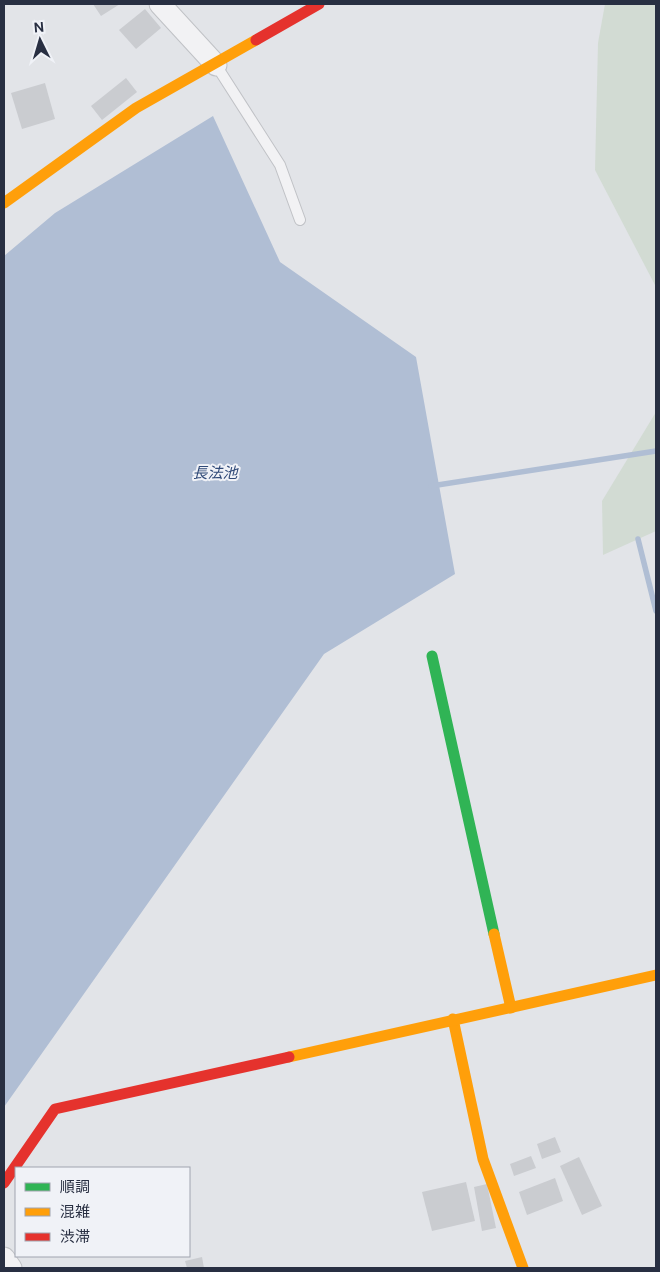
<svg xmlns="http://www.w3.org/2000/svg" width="660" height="1272" viewBox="0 0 660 1272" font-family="'DM Sans','Noto Sans JP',sans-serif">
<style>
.green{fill:#d2dbd3}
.water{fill:#b0bed4}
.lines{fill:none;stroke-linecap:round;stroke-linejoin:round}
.stream{stroke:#b0bed4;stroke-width:5.5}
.building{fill:#caccd0}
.lane-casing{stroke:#c0c2c6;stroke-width:12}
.street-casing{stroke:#c0c2c6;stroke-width:23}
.lane{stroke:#f2f2f4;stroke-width:10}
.street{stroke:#f2f2f4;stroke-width:21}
.fast{stroke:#30b455;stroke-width:11}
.slow{stroke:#ff9f0a;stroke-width:11}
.jam{stroke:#e5322d;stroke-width:11}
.labels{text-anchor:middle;stroke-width:4;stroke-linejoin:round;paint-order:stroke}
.water-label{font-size:15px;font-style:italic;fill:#304a78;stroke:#f0f2f7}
</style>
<rect width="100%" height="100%" fill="#e2e4e8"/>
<g class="green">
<path d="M 605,4 L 656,4 L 656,287 L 595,170 L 598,43 Z"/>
<path d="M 656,412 L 656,531 L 603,555 L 602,501 Z"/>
</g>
<path class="water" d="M 213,116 L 280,262 L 416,357 L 455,574 L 324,654 L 4,1107 L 4,256 L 55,213 Z"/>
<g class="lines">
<g class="stream">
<path d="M 431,486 L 656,451"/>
<path d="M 638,539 L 656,611"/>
</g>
</g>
<g class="building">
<path d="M 93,4 L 120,4 L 101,16 Z"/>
<path d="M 145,9 L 161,28 L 136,49 L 119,30 Z"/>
<path d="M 126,78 L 137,92 L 102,120 L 91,106 Z"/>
<path d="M 45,83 L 55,119 L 22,129 L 11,93 Z"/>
<path d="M 555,1137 L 561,1152 L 542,1159 L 537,1144 Z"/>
<path d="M 531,1156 L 536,1168 L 514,1176 L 510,1164 Z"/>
<path d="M 579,1157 L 602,1206 L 582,1215 L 560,1166 Z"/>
<path d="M 555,1178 L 563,1201 L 527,1215 L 519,1192 Z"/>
<path d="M 466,1182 L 475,1221 L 432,1231 L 422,1192 Z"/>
<path d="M 487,1184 L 496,1228 L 482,1231 L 474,1187 Z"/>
<path d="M 202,1257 L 204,1268 L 187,1268 L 185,1261 Z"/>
</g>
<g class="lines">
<g class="lane-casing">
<path id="lane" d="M 216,65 L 280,165 L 300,220"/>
</g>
<g class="street-casing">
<g id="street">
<path d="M 160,4 L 216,65"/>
<path d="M 4,1258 L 11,1268"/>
</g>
</g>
<use href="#lane" class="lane"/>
<use href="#street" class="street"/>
<path class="fast" d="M 432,656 L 494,934"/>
<g class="slow">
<path d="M 4,203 L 136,108 L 256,40"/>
<path d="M 494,934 L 511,1008"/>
<path d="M 453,1019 L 483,1159 L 523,1268"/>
<path d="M 289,1057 L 656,975"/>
</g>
<g class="jam">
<path d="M 256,40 L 319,4"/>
<path d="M 4,1183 L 55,1109 L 289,1057"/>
</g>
</g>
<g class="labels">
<g class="water-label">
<text x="215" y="478">長法池</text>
</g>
</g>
<rect width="660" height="1272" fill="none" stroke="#282f42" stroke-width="10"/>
<rect x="15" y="1167" width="175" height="90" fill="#f0f2f7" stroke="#a0a4af"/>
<rect x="25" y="1183" width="25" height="8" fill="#30b455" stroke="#a0a4af"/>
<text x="60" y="1192" font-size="15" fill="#282f42">順調</text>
<rect x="25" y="1208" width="25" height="8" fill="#ff9f0a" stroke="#a0a4af"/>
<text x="60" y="1217" font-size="15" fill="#282f42">混雑</text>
<rect x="25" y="1233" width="25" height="8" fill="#e5322d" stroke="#a0a4af"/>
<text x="60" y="1242" font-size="15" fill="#282f42">渋滞</text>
<g transform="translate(40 40) rotate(355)" stroke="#f0f2f7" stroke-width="4" paint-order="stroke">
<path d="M0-4L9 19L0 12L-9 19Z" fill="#282f42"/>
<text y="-8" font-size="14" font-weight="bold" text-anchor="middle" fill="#282f42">N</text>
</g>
</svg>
